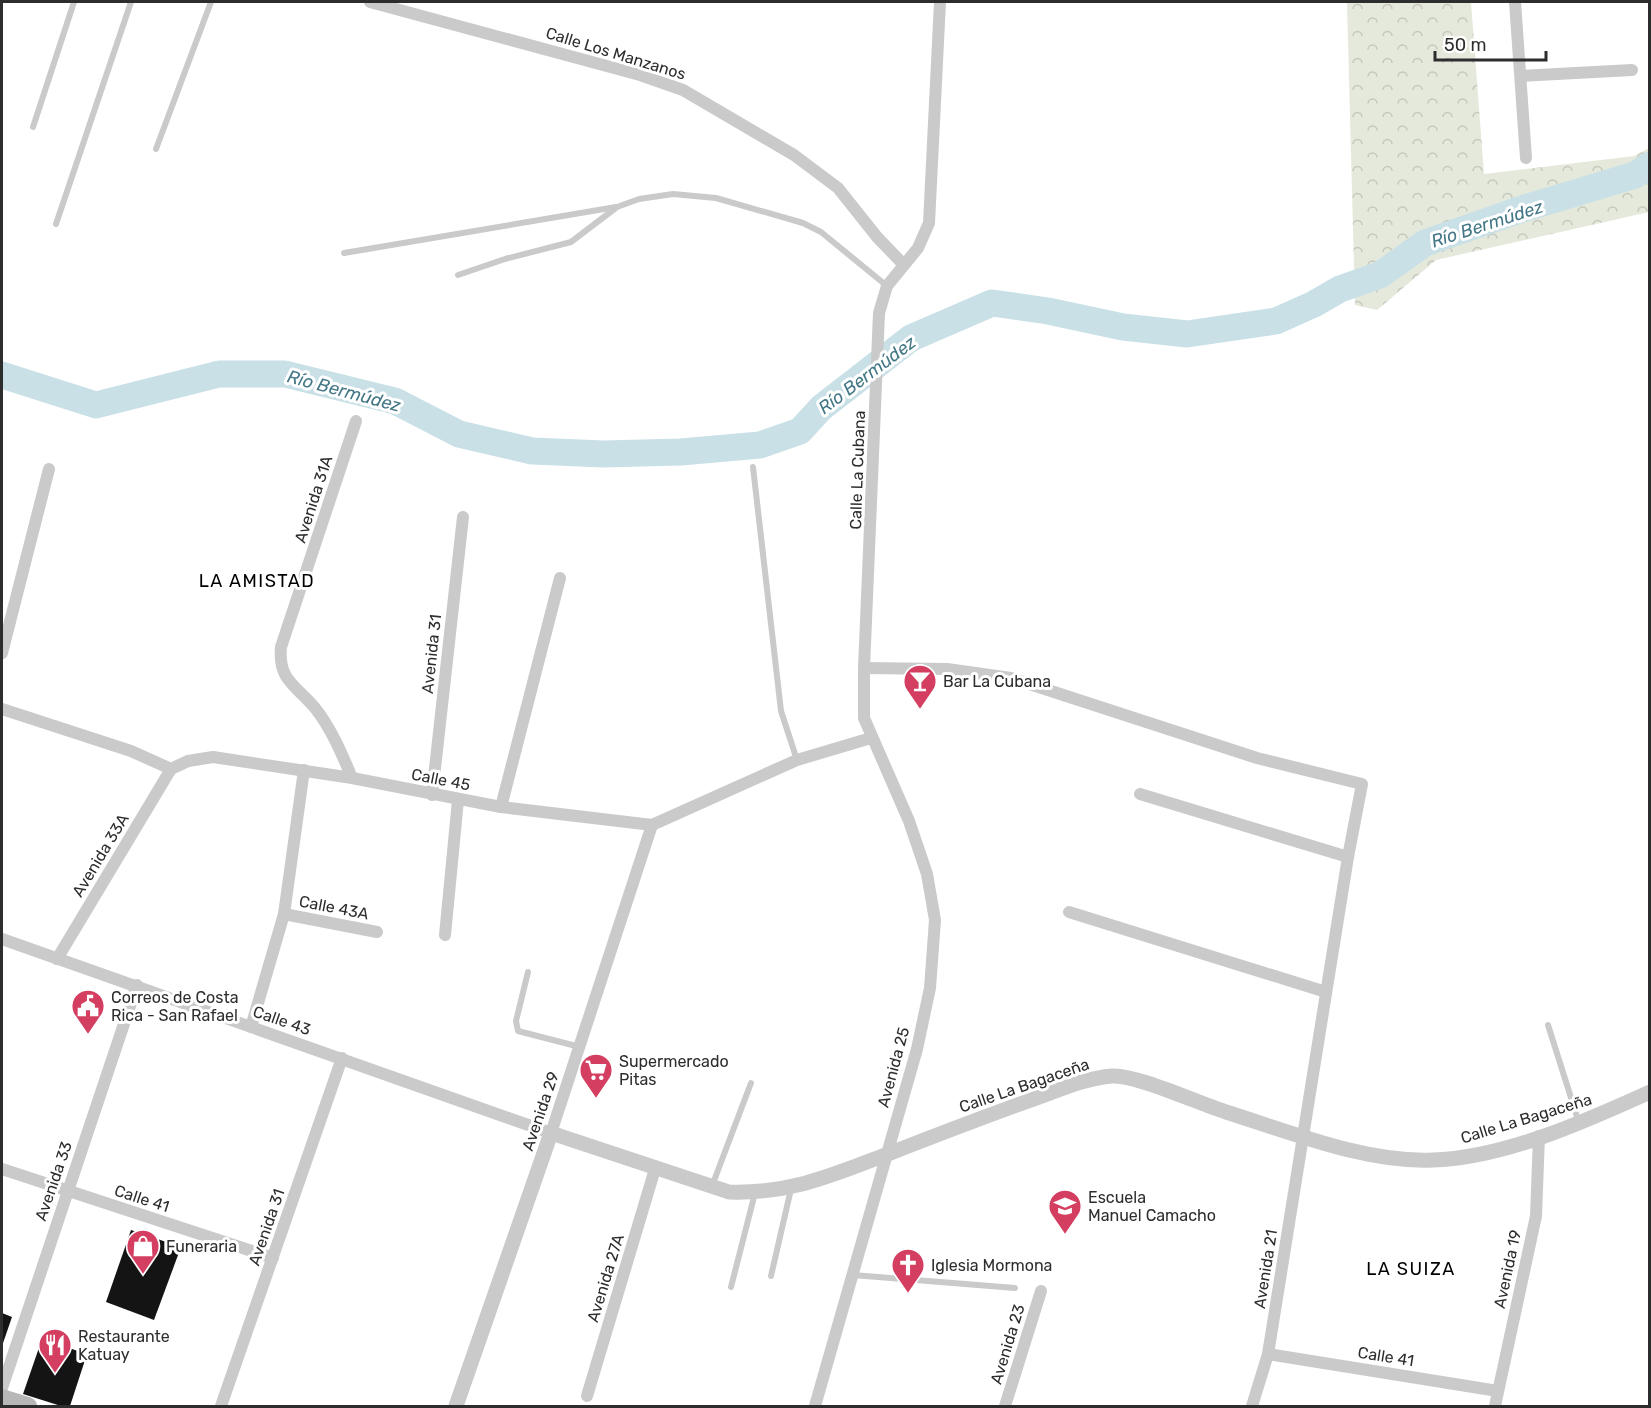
<svg xmlns="http://www.w3.org/2000/svg" width="1651" height="1408" viewBox="0 0 1651 1408" font-family="Rubik,sans-serif">
<style>
.forest{fill:url(#forest-crowns)}
.lines{fill:none;stroke-linecap:round;stroke-linejoin:round}
.river{stroke:#c9e0e7;stroke-width:27}
.building{fill:#141414}
.service{stroke:#cacaca;stroke-width:6}
.minor{stroke:#cacaca;stroke-width:12}
.tertiary{stroke:#cacaca;stroke-width:15}
.secondary{stroke:#b7b7b7;stroke-width:18}
.labels{text-anchor:middle;stroke-width:6;stroke-linejoin:round;paint-order:stroke}
.street-label{font-size:16px;fill:#2d2d2d;stroke:#fff}
.poi-label{font-size:16px;fill:#2d2d2d;stroke:#fff;text-anchor:start}
.water-label{font-size:18px;font-style:italic;fill:#437786;stroke:#fff}
.neighbourhood-label{font-size:18px;letter-spacing:1.5px;fill:#000;stroke:#fff}
</style>
<defs>
<pattern id="forest-crowns" width="20" height="18" patternUnits="userSpaceOnUse" patternTransform="scale(1.5)"><rect width="20" height="18" fill="#e5e9db"/><path d="M2 6a3 3 0 1 1 6 0M12 15a3 3 0 1 1 6 0" fill="none" stroke="#c5c8bc"/></pattern>
</defs>
<rect width="100%" height="100%" fill="#fff"/>
<path class="forest" d="M 1347,2 L 1471,2 L 1484,174 L 1634,156 L 1649,148 L 1649,212 L 1436,260 L 1377,310 L 1355,305 Z"/>
<g class="lines">
<path class="river" d="M 2,375 L 96,405 L 219,374 L 285,374 L 395,401 L 459,434 L 532,451 L 604,454 L 681,452 L 760,445 L 800,431 L 821,408 L 911,338 L 992,303 L 1048,311 L 1123,327 L 1187,334 L 1276,321 L 1314,304 L 1340,289 L 1380,275 L 1425,243 L 1522,209 L 1635,175 L 1650,165"/>
</g>
<g class="building">
<path d="M 131,1230 L 181,1247 L 154,1320 L 106,1302 Z"/>
<path d="M 2,1313 L 12,1317 L 2,1346 Z"/>
<path d="M 42,1339 L 87,1354 L 70,1406 L 61,1406 L 23,1394 Z"/>
</g>
<g class="lines">
<g class="service">
<path d="M 33,127 L 74,2"/>
<path d="M 156,149 L 211,2"/>
<path d="M 56,224 L 131,2"/>
<path d="M 344,253 L 616,207"/>
<path d="M 458,275 L 505,259 L 571,242 L 617,207 L 639,199 L 673,194 L 716,198 L 803,223 L 821,232 L 887,286"/>
<path d="M 753,467 L 781,711 L 797,760"/>
<path d="M 528,972 L 516,1021 L 518,1031 L 580,1047"/>
<path d="M 1548,1025 L 1579,1123"/>
<path d="M 712,1186 L 751,1083"/>
<path d="M 853,1275 L 1015,1288"/>
<path d="M 771,1276 L 791,1189"/>
<path d="M 731,1287 L 755,1193"/>
</g>
<g class="minor">
<path d="M 370,2 L 640,75 L 683,90 L 794,155 L 838,188 L 877,237 L 903,264"/>
<path d="M 1515,2 L 1526,158"/>
<path d="M 1521,76 L 1632,70"/>
<path d="M 2,653 L 49,469"/>
<path d="M 864,668 L 947,669 L 1011,678 L 1257,758 L 1362,784 L 1348,857 L 1268,1354 L 1252,1406"/>
<path d="M 2,709 L 131,751 L 171,769 L 188,761 L 213,757 L 352,778 L 501,807 L 652,825 L 797,760 L 871,738"/>
<path d="M 352,778 C 342,754 331,728 315,708 C 296,685 278,681 281,647 L 356,421"/>
<path d="M 1140,794 L 1348,857"/>
<path d="M 432,795 L 463,517"/>
<path d="M 501,807 L 560,578"/>
<path d="M 1069,912 L 1326,992"/>
<path d="M 284,914 L 377,932"/>
<path d="M 445,935 L 458,800"/>
<path d="M 2,939 L 551,1133 L 652,825"/>
<path d="M 57,959 L 171,769"/>
<path d="M 251,1027 L 284,914 L 304,770"/>
<path d="M 2,1169 L 273,1258"/>
<path d="M 1268,1354 L 1498,1391"/>
<path d="M 2,1388 L 137,985"/>
<path d="M 587,1396 L 655,1169"/>
<path d="M 221,1406 L 342,1058"/>
<path d="M 815,1406 L 917,1049 L 930,988 L 935,920 L 927,874 L 909,821 L 864,718 L 864,668 L 879,313 L 887,286 L 918,248 L 929,223 L 940,2"/>
<path d="M 1005,1406 L 1041,1291"/>
<path d="M 1495,1406 L 1536,1216 L 1539,1136"/>
</g>
<path class="tertiary" d="M 456,1406 L 551,1133 L 729,1192 C 790,1194 833,1175 888,1154 C 934,1136 981,1118 1028,1101 C 1055,1092 1084,1078 1112,1076 C 1135,1074 1200,1104 1226,1112 C 1290,1132 1366,1163 1433,1160 C 1504,1158 1586,1121 1650,1092"/>
<path class="secondary" d="M 2,1398 L 28,1406"/>
</g>
<defs>
<g id="bar-pin" transform="scale(1.725)"><path d="M0 17L-7.5 6A9.5 9.5 0 1 1 7.5 6Z" fill="#d43e61" stroke="#fff"/><path d="M-6-5H6L.8 .8V4.5H3.5V6h-7V4.5H-.8V.8Z" fill="#fff"/></g>
<g id="civic-pin" transform="scale(1.725)"><path d="M0 17L-7.5 6A9.5 9.5 0 1 1 7.5 6Z" fill="#d43e61" stroke="#fff"/><path d="M-.6-6.5H3V-4.5H.6V-3L4-1V1h2V6H-6V1h2V-1L-.6-3ZM-1.2 2.5V6h2.4V2.5Z" fill="#fff"/></g>
<g id="supermarket-pin" transform="scale(1.725)"><path d="M0 17L-7.5 6A9.5 9.5 0 1 1 7.5 6Z" fill="#d43e61" stroke="#fff"/><path d="M-6-5.5h2.5l.6 2H6L4.5 2H-2.5L-4.4-4H-6ZM-1.5 3.2a1.3 1.3 0 1 0 .1 0ZM3 3.2a1.3 1.3 0 1 0 .1 0Z" fill="#fff"/></g>
<g id="school-pin" transform="scale(1.725)"><path d="M0 17L-7.5 6A9.5 9.5 0 1 1 7.5 6Z" fill="#d43e61" stroke="#fff"/><path d="M0-5L7-2L0 1L-7-2ZM-4 1L0 2.5L4 1V4Q0 6-4 4Z" fill="#fff"/></g>
<g id="shop-pin" transform="scale(1.725)"><path d="M0 17L-7.5 6A9.5 9.5 0 1 1 7.5 6Z" fill="#d43e61" stroke="#fff"/><path d="M-5-2.5h2.3a2.7 3.5 0 0 1 5.4 0H5L5.5 6h-11ZM-1.5-2.5h3a1.5 2.3 0 0 0-3 0Z" fill="#fff"/></g>
<g id="church-pin" transform="scale(1.725)"><path d="M0 17L-7.5 6A9.5 9.5 0 1 1 7.5 6Z" fill="#d43e61" stroke="#fff"/><path d="M-1.2-6h2.4v3.5h3.3v2.4h-3.3V6h-2.4V-.1h-3.3v-2.4h3.3Z" fill="#fff"/></g>
<g id="restaurant-pin" transform="scale(1.725)"><path d="M0 17L-7.5 6A9.5 9.5 0 1 1 7.5 6Z" fill="#d43e61" stroke="#fff"/><path d="M-5-6h1v4h1v-4h1v4h1v-4h1v5L-1.5 .5V6h-2V.5L-5-1ZM5-6V6H3V1.5H1.5Q1.5-4 5-6Z" fill="#fff"/></g>
</defs>
<g fill-rule="evenodd">
<use href="#bar-pin" x="920" y="681"/>
<use href="#civic-pin" x="88" y="1006"/>
<use href="#supermarket-pin" x="596" y="1070"/>
<use href="#school-pin" x="1065" y="1206"/>
<use href="#shop-pin" x="143" y="1246"/>
<use href="#church-pin" x="908" y="1265"/>
<use href="#restaurant-pin" x="55" y="1345"/>
</g>
<g class="labels">
<g class="street-label">
<text transform="translate(616 53) rotate(17)" y="6">Calle Los Manzanos</text>
<text transform="translate(857 470) rotate(-88)" y="6">Calle La Cubana</text>
<text transform="translate(313 499) rotate(-72)" y="6">Avenida 31A</text>
<text transform="translate(431 654) rotate(-84)" y="6">Avenida 31</text>
<text transform="translate(441 779) rotate(11)" y="6">Calle 45</text>
<text transform="translate(100 855) rotate(-59)" y="6">Avenida 33A</text>
<text transform="translate(334 907) rotate(11)" y="6">Calle 43A</text>
<text transform="translate(282 1020) rotate(19)" y="6">Calle 43</text>
<text transform="translate(893 1067) rotate(-75)" y="6">Avenida 25</text>
<text transform="translate(1024 1085) rotate(-19)" y="6">Calle La Bagaceña</text>
<text transform="translate(540 1111) rotate(-71)" y="6">Avenida 29</text>
<text transform="translate(1526 1118) rotate(-17)" y="6">Calle La Bagaceña</text>
<text transform="translate(53 1181) rotate(-71)" y="6">Avenida 33</text>
<text transform="translate(142 1198) rotate(18)" y="6">Calle 41</text>
<text transform="translate(266 1227) rotate(-71)" y="6">Avenida 31</text>
<text transform="translate(1265 1269) rotate(-81)" y="6">Avenida 21</text>
<text transform="translate(1507 1269) rotate(-78)" y="6">Avenida 19</text>
<text transform="translate(605 1278) rotate(-73)" y="6">Avenida 27A</text>
<text transform="translate(1007 1344) rotate(-73)" y="6">Avenida 23</text>
<text transform="translate(1386 1356) rotate(9)" y="6">Calle 41</text>
</g>
<g class="poi-label">
<text x="943" y="687">Bar La Cubana</text>
<text x="111" y="1003">Correos de Costa<tspan x="111" dy="18">Rica - San Rafael</tspan></text>
<text x="619" y="1067">Supermercado<tspan x="619" dy="18">Pitas</tspan></text>
<text x="1088" y="1203">Escuela<tspan x="1088" dy="18">Manuel Camacho</tspan></text>
<text x="166" y="1252">Funeraria</text>
<text x="931" y="1271">Iglesia Mormona</text>
<text x="78" y="1342">Restaurante<tspan x="78" dy="18">Katuay</tspan></text>
</g>
<g class="water-label">
<text transform="translate(1487 224) rotate(-18)" y="6">Río Bermúdez</text>
<text transform="translate(867 375) rotate(-37)" y="6">Río Bermúdez</text>
<text transform="translate(344 391) rotate(15)" y="6">Río Bermúdez</text>
</g>
<g class="neighbourhood-label">
<text x="257" y="587">LA AMISTAD</text>
<text x="1411" y="1275">LA SUIZA</text>
</g>
</g>
<rect width="1651" height="1408" fill="none" stroke="#2d2d2d" stroke-width="6"/>
<path d="M1435 51v9h111v-9" fill="none" stroke="#2d2d2d" stroke-width="3"/>
<text x="1444" y="51" font-size="18" fill="#2d2d2d" stroke="#ffffff" stroke-width="4.5" paint-order="stroke">50 m</text>
</svg>
